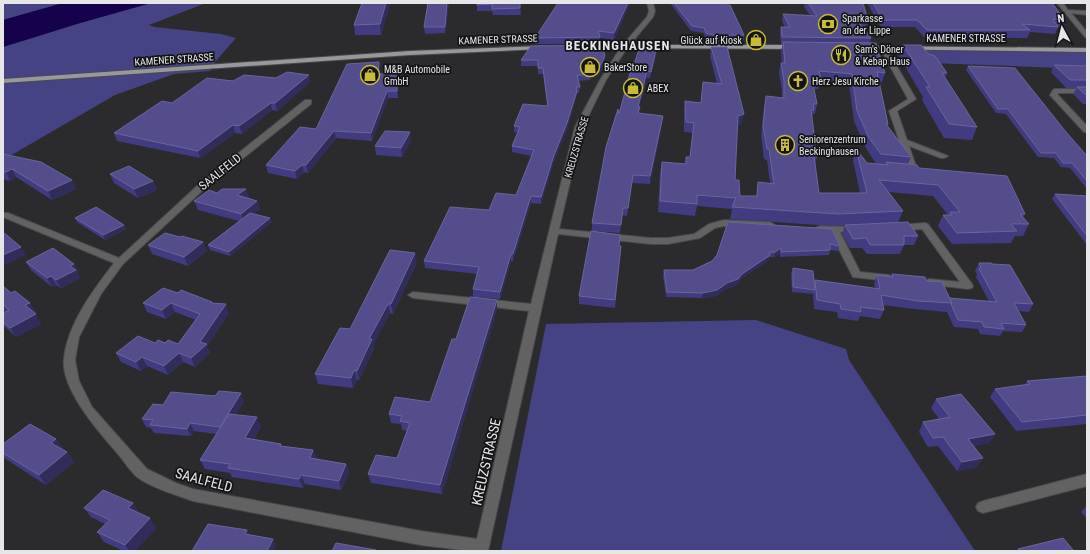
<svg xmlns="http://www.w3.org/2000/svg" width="1090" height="554" viewBox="0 0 1090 554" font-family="'Roboto Condensed',sans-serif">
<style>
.green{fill:#454383}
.water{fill:#16014c}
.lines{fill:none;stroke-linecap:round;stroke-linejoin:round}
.minor-casing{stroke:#49494c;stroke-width:2}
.major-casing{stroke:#49494c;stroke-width:2}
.minor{fill:#626263;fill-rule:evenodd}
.major{fill:#97989b;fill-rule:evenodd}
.wall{fill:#413b80;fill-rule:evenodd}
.shaded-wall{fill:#312d5a}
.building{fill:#534d8b;stroke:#6a659a}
.labels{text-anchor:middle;stroke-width:3.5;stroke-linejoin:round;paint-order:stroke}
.far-poi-label{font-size:10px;fill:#e6e6e8;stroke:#131415;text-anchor:start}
.far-street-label{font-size:10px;fill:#e6e6e8;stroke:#131415}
.street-label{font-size:12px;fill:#e6e6e8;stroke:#131415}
.far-district-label{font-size:13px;font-weight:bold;letter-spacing:1px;fill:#e6e6e8;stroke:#131415}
.near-street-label{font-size:14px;fill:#e6e6e8;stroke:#131415}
</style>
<rect width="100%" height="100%" fill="#2b2b2e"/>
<g class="green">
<path d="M 3,3 L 63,3 L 3,20 Z"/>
<path d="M 151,3 L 206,3 L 149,25 L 154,27 L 221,34 L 236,38 L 215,62 L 210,71 L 174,74 L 115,95 L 3,160 L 3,47 L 80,23 Z"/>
<path d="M 918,46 L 1087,49 L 1087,69 L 930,63 Z"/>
<path d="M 756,320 L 846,349 L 849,360 L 975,551 L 501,551 L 546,324 Z"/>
</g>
<path class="water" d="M 63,3 L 151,3 L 80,23 L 3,47 L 3,20 Z"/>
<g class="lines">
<g class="minor-casing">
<g id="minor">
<path d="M 647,3 L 653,3 L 655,11 L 653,17 L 627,48 L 606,80 L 583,127 L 559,229 L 651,238 L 668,238 L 694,234 L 709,224 L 724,220 L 770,222 L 775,225 L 770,228 L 724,226 L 715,228 L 700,238 L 668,244 L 651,244 L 558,234 L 488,551 L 470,551 L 421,545 L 193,501 C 177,495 151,488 137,477 C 130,471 124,461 118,454 C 99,432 60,389 64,358 C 68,324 93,290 114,263 L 3,217 L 3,213 L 8,213 L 119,258 L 196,187 L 305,100 L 311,100 L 311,104 L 202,191 L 123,264 L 101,294 L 79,337 L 75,360 L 79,381 L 92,407 L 147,469 L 176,483 L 193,489 L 421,531 L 477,539 L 529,311 L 413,298 L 408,295 L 413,292 L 531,304 L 575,127 L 600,80 L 621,47 L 647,17 L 649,11 Z"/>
<path d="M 1057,3 L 1063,3 L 1068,10 L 1087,11 L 1087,15 L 1071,13 L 1087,32 L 1087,38 L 1085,37 Z"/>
<path d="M 881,47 L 886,48 L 916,99 L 897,111 L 907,140 L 948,156 L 944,158 L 941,158 L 909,146 L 918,172 L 917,174 L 914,174 L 910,172 L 898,141 L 899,140 L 889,111 L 908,99 L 880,48 Z"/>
<path d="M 1087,89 L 1087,93 L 1058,93 L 1058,95 L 1087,126 L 1087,132 L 1084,132 L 1050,95 L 1053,90 L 1055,89 Z"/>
<path d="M 925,223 L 928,224 L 972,284 L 973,286 L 972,288 L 968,289 L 925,284 L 924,282 L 929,279 L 960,282 L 922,229 L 898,231 L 893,228 L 898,225 Z"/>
<path d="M 820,226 L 859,227 L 861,229 L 859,231 L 840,232 L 860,272 L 889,275 L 894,278 L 893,280 L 889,281 L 853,277 L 830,232 L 817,231 L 815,229 L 817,227 Z"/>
<path d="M 1087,474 L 1087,486 L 983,513 L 978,511 L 976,507 L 978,503 L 983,501 Z"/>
</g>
</g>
<g class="major-casing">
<g id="major">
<path d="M 590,45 L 796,45 L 799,47 L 796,49 L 588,48 L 587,47 Z"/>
<path d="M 542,46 L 544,47 L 544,49 L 410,55 L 3,83 L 3,79 L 410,51 Z"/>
<path d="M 864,46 L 1087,48 L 1087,52 L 862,49 L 862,47 Z"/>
</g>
</g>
<use href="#minor" class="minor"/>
<use href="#major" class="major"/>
</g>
<g class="wall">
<path d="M 390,3 L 381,35 L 355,35 L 354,25 Z"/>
<path d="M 428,3 L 449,3 L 445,33 L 425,34 L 424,27 Z"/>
<path d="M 477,3 L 520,3 L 521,15 L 493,15 L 492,11 L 477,11 Z"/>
<path d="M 558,3 L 630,3 L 614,40 L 600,38 L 600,44 L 535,44 L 535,38 Z"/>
<path d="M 670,3 L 724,3 L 744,35 L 744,40 L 731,40 L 731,44 L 726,44 L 705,38 L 704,33 L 691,31 Z"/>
<path d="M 805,3 L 863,3 L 868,20 L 866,27 L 863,27 L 871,38 L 870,43 L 885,73 L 882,82 L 879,82 L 888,124 L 887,126 L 911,157 L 908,164 L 919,168 L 1025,214 L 1023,217 L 1029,224 L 1023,236 L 1015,236 L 1011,243 L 952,244 L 938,226 L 943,215 L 948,215 L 933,196 L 889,192 L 903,211 L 898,223 L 834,226 L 730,219 L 732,209 L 697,206 L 695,216 L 658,212 L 660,173 L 662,162 L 685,164 L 686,157 L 690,157 L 693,133 L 684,132 L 684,112 L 685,101 L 701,103 L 703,82 L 717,84 L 710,56 L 711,47 L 742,124 L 737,126 L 735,180 L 740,196 L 756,196 L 758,182 L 770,183 L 767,160 L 764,159 L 761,136 L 764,106 L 766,96 L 782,98 L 782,91 L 779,72 L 781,63 L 782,63 L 781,51 L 783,44 L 781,44 L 780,34 L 781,27 L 785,27 L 782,21 L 783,14 L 810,15 L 804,7 ZM 820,81 L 849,84 L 854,121 L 866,148 L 876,164 L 867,163 L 856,149 L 853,160 L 860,193 L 819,193 L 815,163 L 817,157 L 812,119 L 813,114 L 815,114 L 817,104 L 814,89 L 818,89 Z"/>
<path d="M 867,3 L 1052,3 L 1065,20 L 1062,27 L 1058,27 L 1055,34 L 1030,32 L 1027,38 L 924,37 L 915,27 L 881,27 Z"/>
<path d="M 903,45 L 928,54 L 947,73 L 945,77 L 977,127 L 972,140 L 944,138 L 922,100 L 923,97 L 899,56 Z"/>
<path d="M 657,52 L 650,78 L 647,78 L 639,107 L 639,113 L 662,123 L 650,184 L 632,183 L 627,216 L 622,215 L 620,233 L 592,231 L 592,223 L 619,114 L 635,62 Z"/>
<path d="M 605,56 L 604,62 L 599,74 L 590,75 L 590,80 L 578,81 L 580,87 L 579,93 L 577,93 L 576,97 L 567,129 L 554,161 L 541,204 L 531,203 L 513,261 L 511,261 L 500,299 L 473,297 L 473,289 L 477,274 L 425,268 L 424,261 L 489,210 L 516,195 L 531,156 L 512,152 L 512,146 L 518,133 L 514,132 L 514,126 L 547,106 L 543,74 L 538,74 L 538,66 L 521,66 L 521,60 Z"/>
<path d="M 379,62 L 380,69 L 379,74 L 397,73 L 398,80 L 398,98 L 388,98 L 372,141 L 336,138 L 308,173 L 304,172 L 297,179 L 268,173 L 266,165 L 316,129 Z"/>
<path d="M 1054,65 L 1087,66 L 1087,104 L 1083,104 L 1073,94 L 1077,88 L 1066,88 L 1051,72 Z"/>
<path d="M 968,66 L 1066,132 L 1087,156 L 1087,189 L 1070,168 L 1061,167 L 1054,158 L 1038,157 L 1006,114 L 996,113 L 966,70 Z"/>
<path d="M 233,81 L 310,82 L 277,111 L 272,110 L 242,134 L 235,133 L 200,158 L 117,141 L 114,133 L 172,103 Z"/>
<path d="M 411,141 L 402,157 L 376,155 L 375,146 Z"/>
<path d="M 3,154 L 76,189 L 52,200 L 16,177 L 10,181 L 3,179 Z"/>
<path d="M 110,174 L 153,181 L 157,190 L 138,198 L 114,183 Z"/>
<path d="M 246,189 L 249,198 L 248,198 L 257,201 L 260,209 L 254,214 L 272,222 L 230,256 L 210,250 L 208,245 L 239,221 L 198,210 L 194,201 L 217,193 Z"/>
<path d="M 1055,194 L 1087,196 L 1087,245 L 1052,199 Z"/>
<path d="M 75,218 L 126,229 L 105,240 L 77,222 Z"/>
<path d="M 728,222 L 839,246 L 838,251 L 830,250 L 829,255 L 780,257 L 780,254 L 774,257 L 769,257 L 768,261 L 740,279 L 737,285 L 726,289 L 716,296 L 702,298 L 666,297 L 663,276 L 664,270 L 693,270 L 712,261 L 717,255 Z"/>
<path d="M 845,225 L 918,236 L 914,245 L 904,245 L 900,254 L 867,254 L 862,248 L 850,248 L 842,234 Z"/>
<path d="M 180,237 L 203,242 L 207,251 L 188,266 L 152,254 L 148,245 Z"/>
<path d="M 619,246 L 621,246 L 615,308 L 579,304 L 579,296 Z"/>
<path d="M 26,262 L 74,264 L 79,272 L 77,273 L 80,278 L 61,288 L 56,285 L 52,287 L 31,270 Z"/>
<path d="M 417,262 L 393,314 L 390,313 L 373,345 L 374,349 L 359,380 L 357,380 L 353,388 L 318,384 L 315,374 L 350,329 Z"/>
<path d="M 979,263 L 992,264 L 1033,304 L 1029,312 L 1018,311 L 1026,325 L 1022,332 L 1003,331 L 1000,336 L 980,334 L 978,329 L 954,327 L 947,312 L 914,309 L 883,305 L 884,310 L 880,319 L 860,316 L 858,321 L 838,318 L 837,312 L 814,309 L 813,294 L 792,292 L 791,273 L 793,268 L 814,284 L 815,280 L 875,288 L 874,284 L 877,275 L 890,277 L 892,274 L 927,281 L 949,298 L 989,301 L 976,277 L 977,274 L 975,271 Z"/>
<path d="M 3,286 L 11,293 L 30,303 L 35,312 L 34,313 L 41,324 L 16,337 L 3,325 L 3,313 L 6,312 L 3,308 Z"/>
<path d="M 178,293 L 212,302 L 213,303 L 229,313 L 207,346 L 210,353 L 195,367 L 183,362 L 168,375 L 147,366 L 141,371 L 121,362 L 116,353 L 155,343 L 165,343 L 178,344 L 196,320 L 175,312 L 166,319 L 147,312 L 143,303 Z"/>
<path d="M 497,300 L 497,309 L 442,494 L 371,483 L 368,474 L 397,458 L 407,431 L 402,430 L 401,424 L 391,423 L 389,414 L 430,402 L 456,339 Z"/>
<path d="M 1087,376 L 1087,424 L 1016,431 L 990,397 L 995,389 L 1025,385 L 1027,381 Z"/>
<path d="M 936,399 L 995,434 L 989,443 L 974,446 L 977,467 L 957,471 L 938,446 L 928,447 L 919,432 L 923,422 L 939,419 L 931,408 Z"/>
<path d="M 244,401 L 236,414 L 261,427 L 254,439 L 281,444 L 282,446 L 313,450 L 317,459 L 346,464 L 349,473 L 341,490 L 305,484 L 303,488 L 232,477 L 230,473 L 205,469 L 200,460 L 216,434 L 194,431 L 191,436 L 154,433 L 151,428 L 146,427 L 142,419 L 163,405 Z"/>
<path d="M 3,444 L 63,448 L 62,449 L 67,452 L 74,462 L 46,485 L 4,458 L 3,457 Z"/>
<path d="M 133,503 L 139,513 L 156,528 L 135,551 L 124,551 L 104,542 L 97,532 L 105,524 L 91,517 L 84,508 Z"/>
<path d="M 1087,505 L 1087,519 L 1081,512 Z"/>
</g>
<g class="shaded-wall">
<path d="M 386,3 L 390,3 L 381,35 L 380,24 Z"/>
<path d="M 447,3 L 449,3 L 445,33 L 445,27 Z"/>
<path d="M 628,3 L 630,3 L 614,40 L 614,33 Z"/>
<path d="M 657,45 L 657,52 L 650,78 L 651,72 Z"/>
<path d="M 605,56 L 604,62 L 599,74 L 599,68 Z"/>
<path d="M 379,62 L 380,69 L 379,81 L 378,74 Z"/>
<path d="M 647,71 L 647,78 L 637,114 L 638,107 Z"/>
<path d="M 397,73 L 398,80 L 398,98 L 397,91 Z"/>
<path d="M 309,75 L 310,82 L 277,111 L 275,103 Z"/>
<path d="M 387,91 L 388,98 L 372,141 L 371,133 Z"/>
<path d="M 577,91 L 576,97 L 567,129 L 554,161 L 541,204 L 541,197 L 554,155 Z"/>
<path d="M 271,103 L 272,110 L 242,134 L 239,126 Z"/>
<path d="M 744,114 L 742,124 L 736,126 L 738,116 Z"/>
<path d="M 663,116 L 662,123 L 650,184 L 650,176 Z"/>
<path d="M 233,125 L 235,133 L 200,158 L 198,151 Z"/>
<path d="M 334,131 L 336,138 L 308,173 L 306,165 Z"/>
<path d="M 410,132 L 411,141 L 402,157 L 401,148 Z"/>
<path d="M 302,165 L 304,172 L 297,179 L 295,171 Z"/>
<path d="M 12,169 L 16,177 L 10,181 L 6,172 Z"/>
<path d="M 72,180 L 76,189 L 52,200 L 48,191 Z"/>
<path d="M 153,181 L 157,190 L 138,198 L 134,189 Z"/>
<path d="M 246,189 L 249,198 L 240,204 L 237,195 Z"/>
<path d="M 531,196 L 531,203 L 513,261 L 513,254 Z"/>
<path d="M 257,201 L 260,209 L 244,223 L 241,214 Z"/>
<path d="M 270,218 L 272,222 L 230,256 L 229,252 Z"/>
<path d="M 124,225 L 126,229 L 105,240 L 103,235 Z"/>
<path d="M 203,242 L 207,251 L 188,266 L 184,257 Z"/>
<path d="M 21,247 L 26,255 L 3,266 L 3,255 Z"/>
<path d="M 781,248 L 780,254 L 774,257 L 775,252 Z"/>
<path d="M 415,253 L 417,262 L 393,314 L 391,304 Z"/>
<path d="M 511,254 L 511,261 L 500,299 L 500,292 Z"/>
<path d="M 769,256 L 768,261 L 740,279 L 737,285 L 726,289 L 716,296 L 702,298 L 703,293 L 742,274 Z"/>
<path d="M 74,264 L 79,272 L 77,273 L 80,278 L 61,288 L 56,280 L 70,266 Z"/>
<path d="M 51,276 L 56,285 L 52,287 L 47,278 Z"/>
<path d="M 497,300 L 497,309 L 442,494 L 440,485 Z"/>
<path d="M 30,303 L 35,312 L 31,315 L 25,305 Z"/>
<path d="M 171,303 L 175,312 L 166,319 L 162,310 Z"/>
<path d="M 226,304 L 229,313 L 207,346 L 210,353 L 195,367 L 191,358 L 200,342 Z"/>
<path d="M 388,304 L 390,313 L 373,345 L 374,349 L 359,380 L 357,371 L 369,339 Z"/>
<path d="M 36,314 L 41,324 L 16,337 L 10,328 Z"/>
<path d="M 179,353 L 183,362 L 168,375 L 164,366 Z"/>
<path d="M 142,357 L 147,366 L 141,371 L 136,362 Z"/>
<path d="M 354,370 L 357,380 L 353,388 L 351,378 Z"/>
<path d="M 241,393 L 244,401 L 224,435 L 220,427 Z"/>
<path d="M 257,417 L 261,427 L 249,447 L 245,438 Z"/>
<path d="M 190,423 L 194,431 L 191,436 L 187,429 Z"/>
<path d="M 995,434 L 989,443 L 963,448 L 968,439 Z"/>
<path d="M 56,439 L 63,448 L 58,452 L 51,443 Z"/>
<path d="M 313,450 L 317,459 L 310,458 Z"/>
<path d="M 67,452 L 74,462 L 46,485 L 39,475 Z"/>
<path d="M 983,458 L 977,467 L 957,471 L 962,462 Z"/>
<path d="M 346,464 L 349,473 L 341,490 L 339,481 Z"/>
<path d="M 301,475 L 305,484 L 303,488 L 299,479 Z"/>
<path d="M 133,503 L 139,513 L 134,518 L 128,508 Z"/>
<path d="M 150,518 L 156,528 L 135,551 L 129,551 L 125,545 Z"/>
<path d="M 247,530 L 251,537 L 245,534 Z"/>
<path d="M 273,539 L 276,546 L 274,551 L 267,551 Z"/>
</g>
<g class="building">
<path d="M 362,3 L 386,3 L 380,24 L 354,25 Z"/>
<path d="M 428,3 L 447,3 L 445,27 L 424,27 Z"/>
<path d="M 477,3 L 520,3 L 520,8 L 492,9 L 492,4 L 477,5 Z"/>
<path d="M 558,3 L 628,3 L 614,33 L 598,31 L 600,37 L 535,38 Z"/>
<path d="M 674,3 L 724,3 L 726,5 L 730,5 L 744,35 L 730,35 L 731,39 L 726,39 L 706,33 L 704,28 L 692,26 Z"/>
<path d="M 808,3 L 863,3 L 868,20 L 857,20 L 871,38 L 782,37 L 781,27 L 790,27 L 783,14 L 817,16 Z"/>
<path d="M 873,3 L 1052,3 L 1065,20 L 1053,19 L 1058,27 L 1022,24 L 1030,30 L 927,30 L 917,20 L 883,20 Z"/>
<path d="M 783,42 L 876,43 L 885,73 L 877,72 L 888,124 L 886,124 L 911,157 L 881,154 L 869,138 L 857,111 L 852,74 L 819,71 L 821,79 L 812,79 L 817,104 L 813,104 L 814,110 L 811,110 L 817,157 L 814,156 L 819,193 L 867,193 L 856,149 L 867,163 L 888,165 L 886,162 L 917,165 L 919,168 L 1007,176 L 1025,214 L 1020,214 L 1029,224 L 1011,224 L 1017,231 L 957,233 L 943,215 L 952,215 L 950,212 L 960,212 L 938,185 L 879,180 L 903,211 L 838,214 L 732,207 L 736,198 L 697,195 L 697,204 L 660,201 L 662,162 L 686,164 L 686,157 L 690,157 L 694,123 L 686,122 L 685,101 L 701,103 L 703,82 L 722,84 L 711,47 L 727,47 L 744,114 L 738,116 L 735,180 L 739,180 L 740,196 L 757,196 L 758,182 L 774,184 L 769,149 L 767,149 L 763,126 L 766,96 L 784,98 L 784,81 L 781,63 L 785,63 Z"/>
<path d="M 602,45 L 605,56 L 599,68 L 589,69 L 590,75 L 577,75 L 580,87 L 576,87 L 577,91 L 567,123 L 554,155 L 541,197 L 531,196 L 513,254 L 511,254 L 500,292 L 473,289 L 479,267 L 424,261 L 450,207 L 489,210 L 496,193 L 516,195 L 534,150 L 512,146 L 520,127 L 514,126 L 523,104 L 548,106 L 543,68 L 538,68 L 538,60 L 521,60 L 531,46 Z"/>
<path d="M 657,45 L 651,72 L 647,71 L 638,107 L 640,107 L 638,113 L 663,116 L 650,176 L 633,175 L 628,208 L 623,208 L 621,225 L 592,223 L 606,147 L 618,109 L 619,114 L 633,62 L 635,62 L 638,52 Z"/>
<path d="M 903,45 L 921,45 L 928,54 L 935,56 L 947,73 L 942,73 L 977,127 L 949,124 L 926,87 L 930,87 Z"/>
<path d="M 379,62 L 378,74 L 397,73 L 397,91 L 387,91 L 371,133 L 334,131 L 306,165 L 302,165 L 295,171 L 266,165 L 300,127 L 316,129 L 347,64 Z"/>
<path d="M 1054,65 L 1087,66 L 1087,80 L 1070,80 Z"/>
<path d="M 968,66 L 1015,68 L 1066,132 L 1087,156 L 1087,181 L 1072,163 L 1063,163 L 1056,153 L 1041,153 L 1008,109 L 998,109 Z"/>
<path d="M 287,72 L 309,75 L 275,103 L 271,103 L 239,126 L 233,125 L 198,151 L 114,133 L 162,101 L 172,103 L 207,78 L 233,81 L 244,75 L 276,78 Z"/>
<path d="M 1077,87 L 1087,87 L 1087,96 Z"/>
<path d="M 385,131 L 410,132 L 401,148 L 375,146 Z"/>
<path d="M 3,154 L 41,162 L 72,180 L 48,191 L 12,169 L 6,172 L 3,172 Z"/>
<path d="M 129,166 L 153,181 L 134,189 L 110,174 Z"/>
<path d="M 222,189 L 246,189 L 237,195 L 257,201 L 241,214 L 194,201 L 209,190 L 217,193 Z"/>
<path d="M 1055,194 L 1087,196 L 1087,236 Z"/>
<path d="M 96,207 L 124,225 L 103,235 L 75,218 Z"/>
<path d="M 250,213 L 270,218 L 229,252 L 208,245 Z"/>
<path d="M 728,222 L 832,229 L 839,244 L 839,246 L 830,244 L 830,250 L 781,252 L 781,248 L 775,252 L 770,252 L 769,256 L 742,274 L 738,279 L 727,283 L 717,290 L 703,293 L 667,292 L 664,270 L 693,270 L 712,261 L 717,255 Z"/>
<path d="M 908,222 L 918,236 L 904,236 L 904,245 L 870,245 L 866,238 L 853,239 L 845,225 Z"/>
<path d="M 591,231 L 620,235 L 619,246 L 621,246 L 615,300 L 579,296 Z"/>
<path d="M 3,232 L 21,247 L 3,255 Z"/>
<path d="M 165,233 L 180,237 L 182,236 L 203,242 L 184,257 L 148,245 Z"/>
<path d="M 53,248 L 74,264 L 70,266 L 76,270 L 56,280 L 51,276 L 47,278 L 26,262 Z"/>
<path d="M 390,250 L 415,253 L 391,304 L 388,304 L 369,339 L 372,339 L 357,371 L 354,370 L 351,378 L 315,374 L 340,328 L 350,329 Z"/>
<path d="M 979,263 L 991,263 L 992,264 L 1010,265 L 1033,304 L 1014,303 L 1026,325 L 1001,323 L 1004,329 L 984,327 L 982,322 L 958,320 L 951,304 L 952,303 L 949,298 L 997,302 L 979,269 L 981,268 Z"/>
<path d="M 793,268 L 813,271 L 815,290 L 793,287 Z"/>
<path d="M 892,274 L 925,277 L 927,281 L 942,282 L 952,303 L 918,301 L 881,295 L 884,310 L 860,307 L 861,312 L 841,309 L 840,304 L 817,300 L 815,280 L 880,289 L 877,275 L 893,277 Z"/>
<path d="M 3,286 L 11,293 L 15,291 L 30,303 L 25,305 L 36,314 L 10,328 L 3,322 L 3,313 L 9,310 L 3,304 Z"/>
<path d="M 163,288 L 178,293 L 181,290 L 212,302 L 211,303 L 226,304 L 200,342 L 207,344 L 191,358 L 179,353 L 164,366 L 142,357 L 136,362 L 116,353 L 138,336 L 155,343 L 158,340 L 165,343 L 168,340 L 178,344 L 200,314 L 171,303 L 162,310 L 143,303 Z"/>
<path d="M 470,297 L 497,300 L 440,485 L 368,474 L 376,455 L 397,458 L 410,423 L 400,421 L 402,416 L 389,414 L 395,397 L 430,402 L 452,339 L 456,339 Z"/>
<path d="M 1087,376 L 1087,415 L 1022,422 L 995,389 L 1030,384 L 1027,381 Z"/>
<path d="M 219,391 L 241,393 L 220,427 L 190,423 L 187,429 L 150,425 L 153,420 L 142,419 L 153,404 L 163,405 L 171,392 L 215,396 Z"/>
<path d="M 961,394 L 995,434 L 968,439 L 983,458 L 962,462 L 943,437 L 933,438 L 923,422 L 950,417 L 936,399 Z"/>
<path d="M 229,414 L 257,417 L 245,438 L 281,444 L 280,446 L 313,450 L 310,458 L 346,464 L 339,481 L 301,475 L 299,479 L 228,468 L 230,464 L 200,460 Z"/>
<path d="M 30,424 L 56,439 L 51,443 L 67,452 L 39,475 L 3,453 L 3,444 Z"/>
<path d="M 103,490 L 133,503 L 128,508 L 150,518 L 125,545 L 97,532 L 110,520 L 84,508 Z"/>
<path d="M 208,524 L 247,530 L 245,534 L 273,539 L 267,551 L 192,551 Z"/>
<path d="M 1063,538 L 1074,551 L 1020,551 L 1018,549 Z"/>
<path d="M 336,543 L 376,550 L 375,551 L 332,551 Z"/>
</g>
<defs>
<g id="bank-ring" transform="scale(1)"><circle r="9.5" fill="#131415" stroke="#c9ba3a" stroke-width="1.5"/><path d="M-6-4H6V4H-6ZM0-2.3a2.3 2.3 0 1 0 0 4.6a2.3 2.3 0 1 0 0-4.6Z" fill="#c9ba3a"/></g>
<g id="shop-ring" transform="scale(1)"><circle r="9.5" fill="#131415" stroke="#c9ba3a" stroke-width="1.5"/><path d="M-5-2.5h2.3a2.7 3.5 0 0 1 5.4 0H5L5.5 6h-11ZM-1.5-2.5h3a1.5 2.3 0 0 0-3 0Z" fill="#c9ba3a"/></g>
<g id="restaurant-ring" transform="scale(1)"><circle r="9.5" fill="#131415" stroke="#c9ba3a" stroke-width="1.5"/><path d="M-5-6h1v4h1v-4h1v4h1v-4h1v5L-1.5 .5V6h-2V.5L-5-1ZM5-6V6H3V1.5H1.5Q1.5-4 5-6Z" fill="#c9ba3a"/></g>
<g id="church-ring" transform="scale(1)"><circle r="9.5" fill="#131415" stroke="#c9ba3a" stroke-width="1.5"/><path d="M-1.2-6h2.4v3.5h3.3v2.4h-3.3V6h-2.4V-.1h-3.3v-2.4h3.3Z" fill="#c9ba3a"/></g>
<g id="building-ring" transform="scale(1)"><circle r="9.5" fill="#131415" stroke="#c9ba3a" stroke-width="1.5"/><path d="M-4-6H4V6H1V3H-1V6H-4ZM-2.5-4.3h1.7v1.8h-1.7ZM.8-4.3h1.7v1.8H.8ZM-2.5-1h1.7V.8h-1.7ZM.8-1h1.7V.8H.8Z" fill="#c9ba3a"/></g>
</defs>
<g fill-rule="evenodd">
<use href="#bank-ring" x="828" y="24"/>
<use href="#shop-ring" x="756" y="40"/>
<use href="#restaurant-ring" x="841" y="55"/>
<use href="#shop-ring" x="590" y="67"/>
<use href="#shop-ring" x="370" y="75"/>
<use href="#church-ring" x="798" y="81"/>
<use href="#shop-ring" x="633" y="88"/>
<use href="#building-ring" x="785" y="145"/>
</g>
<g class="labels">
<g class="far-poi-label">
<text x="842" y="22">Sparkasse<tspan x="842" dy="12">an der Lippe</tspan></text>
<text x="742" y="44" text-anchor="end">Glück auf Kiosk</text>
<text x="855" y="53">Sam's Döner<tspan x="855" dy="12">&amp; Kebap Haus</tspan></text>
<text x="604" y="71">BakerStore</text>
<text x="384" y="73">M&amp;B Automobile<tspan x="384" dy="12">GmbH</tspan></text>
<text x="812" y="85">Herz Jesu Kirche</text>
<text x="647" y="92">ABEX</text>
<text x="799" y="143">Seniorenzentrum<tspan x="799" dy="12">Beckinghausen</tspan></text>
</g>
<g class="far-street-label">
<text x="966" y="42">KAMENER STRASSE</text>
<text transform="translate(498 39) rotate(-2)" y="4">KAMENER STRASSE</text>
<text transform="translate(174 59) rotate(-4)" y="4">KAMENER STRASSE</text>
<text transform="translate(576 147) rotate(-74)" y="4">KREUZSTRASSE</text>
</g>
<g class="street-label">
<text transform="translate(220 172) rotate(-39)" y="4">SAALFELD</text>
</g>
<g class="far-district-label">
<text x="618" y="50">BECKINGHAUSEN</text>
</g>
<g class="near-street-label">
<text transform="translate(486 462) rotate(-77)" y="5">KREUZSTRASSE</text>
<text transform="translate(204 480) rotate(15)" y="5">SAALFELD</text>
</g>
</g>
<rect width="1090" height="554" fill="none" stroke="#e6e6e8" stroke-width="8"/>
<g transform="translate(1062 28) rotate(353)" stroke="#131415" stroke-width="3" paint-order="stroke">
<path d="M0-3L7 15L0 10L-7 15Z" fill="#e6e6e8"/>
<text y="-6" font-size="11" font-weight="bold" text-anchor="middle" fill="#e6e6e8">N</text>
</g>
</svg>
